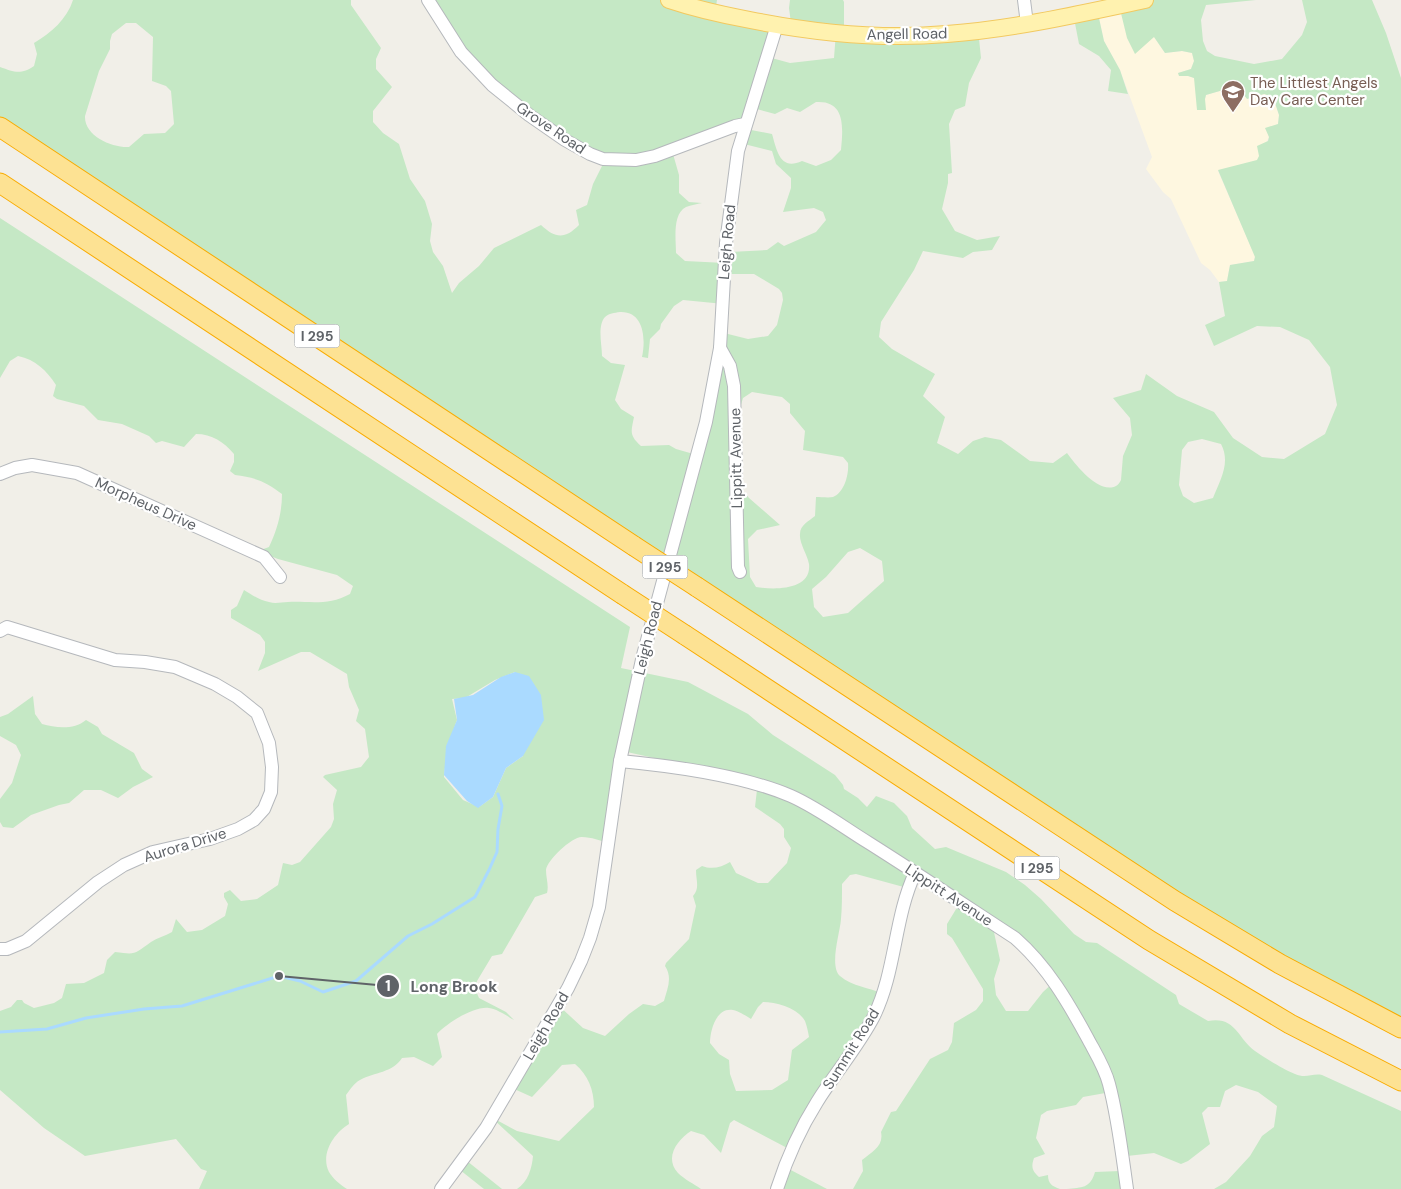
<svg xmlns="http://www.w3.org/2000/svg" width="1401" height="1189" viewBox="0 0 1401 1189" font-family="'DM Sans',sans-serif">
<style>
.commercial{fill:#fef7e0}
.green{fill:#c5e8c5;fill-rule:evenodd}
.water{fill:#aadaff}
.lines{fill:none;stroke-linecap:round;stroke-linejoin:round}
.stream{stroke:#aadaff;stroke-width:3}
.minor-casing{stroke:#b5b8bc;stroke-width:14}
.major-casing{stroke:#f2c960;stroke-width:18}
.highway-casing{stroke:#f9ab00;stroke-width:21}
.minor{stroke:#fff;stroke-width:12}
.major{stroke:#fff2af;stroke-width:16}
.highway{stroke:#fde293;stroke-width:19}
.highway-bridge-casing{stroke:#f9ab00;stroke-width:21;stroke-linecap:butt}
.highway-bridge{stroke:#fde293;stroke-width:19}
.labels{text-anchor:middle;stroke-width:4.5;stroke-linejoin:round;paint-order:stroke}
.shield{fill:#fff;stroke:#8f9295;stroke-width:1}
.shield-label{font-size:14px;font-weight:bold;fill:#5f6368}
.street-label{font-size:15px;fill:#5f6368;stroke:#fff}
.education-label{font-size:15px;fill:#785e54;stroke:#fff;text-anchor:start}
.leader{fill:none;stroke:#5f6368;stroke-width:2}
.callout-dot{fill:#5f6368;stroke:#fff;stroke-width:2}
.mark-label{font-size:15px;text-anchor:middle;font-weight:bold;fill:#fff}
.callout-label{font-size:16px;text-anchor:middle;font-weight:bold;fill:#5f6368;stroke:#fff;stroke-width:4.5;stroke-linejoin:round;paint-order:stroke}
</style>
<rect width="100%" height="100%" fill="#f1efe8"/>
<path class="commercial" d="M 1115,5 L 1154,37 L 1165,53 L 1182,51 L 1192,53 L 1194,61 L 1191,69 L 1178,73 L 1180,76 L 1188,76 L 1194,78 L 1205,99 L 1206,95 L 1237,86 L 1247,98 L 1265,94 L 1273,97 L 1279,115 L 1278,124 L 1266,129 L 1269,137 L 1257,161 L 1218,171 L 1255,256 L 1254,261 L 1230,265 L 1227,281 L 1219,282 L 1210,270 L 1201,263 L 1171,199 L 1163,192 L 1146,169 L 1152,157 L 1120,70 L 1104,41 L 1097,9 Z"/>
<g class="green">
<path d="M 73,0 L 351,0 L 351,5 L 381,48 L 376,59 L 376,69 L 392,87 L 373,111 L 373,122 L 383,133 L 399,144 L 410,179 L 425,201 L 432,224 L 430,241 L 433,252 L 443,266 L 452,293 L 459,283 L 479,266 L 494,248 L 541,225 C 556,239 565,239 579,225 L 576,210 L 587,205 L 593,184 L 605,160 L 542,119 L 479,67 L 432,0 L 717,0 L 716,6 L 776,25 L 768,57 L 790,63 L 834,58 L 836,32 L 791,23 L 789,8 L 790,0 L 843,0 L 844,2 L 844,30 L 978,29 L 981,58 L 969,83 L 965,106 L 955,110 L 949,124 L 952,173 L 948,174 L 948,183 L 942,209 L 955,231 L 977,240 L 1000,236 L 992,250 L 973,252 L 963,258 L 923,251 L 914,270 L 881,322 L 879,337 L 892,349 L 935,374 L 923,396 L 945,417 L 937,443 L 958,454 L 973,441 L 985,437 L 1001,440 L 1030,461 L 1053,463 L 1067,453 C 1075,464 1099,495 1116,486 C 1118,485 1120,482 1121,480 L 1123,456 L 1132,435 L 1130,418 L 1113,398 L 1141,390 L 1146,374 L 1177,396 L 1214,412 L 1233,438 L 1262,457 L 1284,459 L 1325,434 L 1337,405 L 1330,367 L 1309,340 L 1280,327 L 1257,326 L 1214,346 L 1205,325 L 1225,316 L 1219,282 L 1227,281 L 1230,265 L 1254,261 L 1255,257 L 1218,170 L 1257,160 L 1259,156 L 1257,146 L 1268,141 L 1269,137 L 1265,128 L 1278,124 L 1279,115 L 1273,97 L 1264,94 L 1247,99 L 1237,86 L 1206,95 L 1205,99 L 1206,110 L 1197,110 L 1194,78 L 1188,76 L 1179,76 L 1178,73 L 1191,69 L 1194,61 L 1192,53 L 1182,51 L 1165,53 L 1154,37 L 1135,54 L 1127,38 L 1119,5 L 1139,0 L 1256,0 L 1206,5 L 1201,20 L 1203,41 L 1207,51 L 1215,56 L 1254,64 L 1282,59 L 1302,35 L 1307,22 L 1302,0 L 1372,0 L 1386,33 L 1401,78 L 1401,1024 L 1258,948 L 0,118 L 0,67 C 14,72 21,75 34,66 L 37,54 L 34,43 C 51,33 67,19 73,0 ZM 126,23 L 136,23 L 153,37 L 152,81 L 166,86 L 171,91 L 174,124 L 165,133 L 144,134 L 129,147 C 112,148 84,136 85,116 L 99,71 L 110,49 L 110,41 L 112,34 ZM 816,102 C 846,100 843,128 841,150 L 831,160 L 816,166 L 802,161 C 780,171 777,151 772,134 L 746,129 L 744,144 L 772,151 L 776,164 L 791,178 L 791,188 L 783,212 L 814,208 L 823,212 L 826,220 L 816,232 L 784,246 L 778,242 L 767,250 L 730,252 L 725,263 L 685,261 L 676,253 C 676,240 672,214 686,207 C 691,205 697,204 702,203 L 689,202 L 679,193 L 679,175 L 671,147 L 747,116 L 753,108 L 775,114 L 787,108 L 800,112 ZM 726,274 L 754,274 L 779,289 L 782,293 L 783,300 L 777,325 L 768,336 L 748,339 L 724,333 L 697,455 L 676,449 L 669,445 L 641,446 C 629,435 631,432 634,417 L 621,409 L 615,400 L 625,365 L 611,363 L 602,356 C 602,345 597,326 605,317 C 609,313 614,313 620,312 C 644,311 646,339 642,357 L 648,358 L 650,339 L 660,329 L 661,324 L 674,306 L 683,300 L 724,304 ZM 752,392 L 782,397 L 790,404 L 790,413 L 805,431 L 803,450 L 843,457 L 848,463 C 849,473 845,492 833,497 C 829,498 821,497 816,497 L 815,516 C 809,521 800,525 800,534 C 799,543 807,554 809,564 C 812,591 773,590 756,587 L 750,577 L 748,539 L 757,530 L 780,525 L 749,498 L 736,482 L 740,408 L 743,398 ZM 1202,439 L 1221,444 C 1231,463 1220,480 1213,498 L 1194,503 L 1183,496 L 1179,485 L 1182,450 L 1188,442 ZM 860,548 L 882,561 L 884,581 L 848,613 L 823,617 L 814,607 L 812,589 L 826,577 L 848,552 Z"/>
<path d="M 1097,9 L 1104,41 L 1120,70 L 1128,94 L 1108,91 L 1111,70 L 1099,56 L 1079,44 L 1073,13 Z"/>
<path d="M 0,218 L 630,627 L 621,668 L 688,682 L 748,714 L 773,735 L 835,775 L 843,785 L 844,789 L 858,798 L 867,807 L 876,796 L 894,803 L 907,816 L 912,828 L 935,849 L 946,847 L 1006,872 L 1025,885 L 1041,899 L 1074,934 L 1086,942 L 1097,943 L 1176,995 L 1179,1004 L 1208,1021 C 1236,1016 1237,1038 1255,1051 C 1265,1058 1283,1069 1295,1074 C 1306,1079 1312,1073 1322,1075 L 1401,1111 L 1401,1189 L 1214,1189 L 1226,1182 L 1250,1156 L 1262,1136 L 1274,1127 L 1277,1106 L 1258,1092 L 1236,1085 L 1225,1091 L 1220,1107 L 1208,1107 L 1202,1113 L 1210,1144 L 1188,1161 L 1181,1164 L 1154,1153 L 1127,1156 L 1111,1092 L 1083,1097 L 1076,1105 L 1047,1111 L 1041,1115 L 1036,1138 L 1045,1154 L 1034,1158 C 1031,1167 1032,1171 1039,1177 L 1048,1175 C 1048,1184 1052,1186 1060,1189 L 853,1189 L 863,1171 L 862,1160 C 872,1152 884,1146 881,1132 L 891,1112 L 896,1111 L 930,1059 L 948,1050 L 952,1042 L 954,1023 L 976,1010 L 983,1001 L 983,989 L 952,938 L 947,934 L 947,924 L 961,901 L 918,873 L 911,889 L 856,874 L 850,875 L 842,884 C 842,896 842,908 841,919 C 840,933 829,966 840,976 C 853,987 869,987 883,994 L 791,1150 L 734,1120 L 730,1123 L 721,1153 L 704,1135 L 691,1131 C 677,1140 664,1158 678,1173 C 684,1179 694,1184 701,1189 L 517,1189 C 528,1182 532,1168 533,1156 L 491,1117 L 517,1131 L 559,1141 L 594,1107 C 594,1090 588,1075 575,1064 L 562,1065 L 532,1097 L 512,1088 L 558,1005 L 583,1028 L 605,1036 L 629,1014 L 643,1004 L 655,1006 L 664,1001 C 667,989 673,978 665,966 L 666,963 L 689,939 L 696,906 L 693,896 C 700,888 696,881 696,870 L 702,866 C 712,870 722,867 730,862 L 736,873 L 758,883 L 768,883 L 787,863 L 791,848 L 784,837 L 784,829 L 780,824 L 755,807 L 758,781 L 627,752 L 609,843 C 601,841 591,837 582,837 C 573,836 547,860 546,870 C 546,878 549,885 547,893 L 535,897 L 502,954 L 492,956 L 477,981 L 476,991 L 479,998 L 506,1012 L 514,1020 C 507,1016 497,1009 489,1008 C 474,1006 447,1023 437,1034 L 442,1057 L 433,1066 L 414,1057 L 402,1058 C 392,1073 375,1072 360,1080 C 354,1083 350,1090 346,1095 L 349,1124 C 334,1133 320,1154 329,1172 C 333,1179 341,1185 347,1189 L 199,1189 L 207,1171 L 201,1169 L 176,1139 L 85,1156 L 44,1128 L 0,1090 L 0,1011 L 11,1007 L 17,1000 L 22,1000 L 24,1003 L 34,1008 L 54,1003 L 62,998 L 66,984 L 84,983 L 104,973 L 107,960 L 115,952 C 137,955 134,954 151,942 C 157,938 165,936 172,932 L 176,919 L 187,932 L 202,930 L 225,916 L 228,904 L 224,897 L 224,893 L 230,890 L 241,901 L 257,899 L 278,885 L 283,863 L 292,865 L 300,862 L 331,827 L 334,819 L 333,804 L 337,790 L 323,777 L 325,775 L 361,767 L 369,757 L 365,729 L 356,721 L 359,710 L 349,687 L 347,674 L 310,652 L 301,652 L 258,671 L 265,653 L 265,642 L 260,635 L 231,618 L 231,610 L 237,606 L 244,590 C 251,594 260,601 269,602 C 276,604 281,602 288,602 C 311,601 328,606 350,594 L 353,586 L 337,575 L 278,559 L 258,551 L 269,547 C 277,530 282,513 282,494 C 267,482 254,477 235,475 L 230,471 L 234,462 L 234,454 C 224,442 212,434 196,434 L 184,447 L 162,441 L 156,443 L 149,436 L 122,424 L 98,420 L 84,406 L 57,399 L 53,396 L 56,385 C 46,370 36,360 18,356 L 10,361 L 0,378 ZM 515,672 L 523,756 L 506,768 L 493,797 L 479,807 L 463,800 L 444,777 L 447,748 L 457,720 L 452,699 L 465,698 L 495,680 ZM 992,923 L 1055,981 L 1043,992 L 1028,1011 L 1006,1011 L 996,995 L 994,979 L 1000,960 ZM 763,1002 C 777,1002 798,1008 805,1021 C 807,1026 808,1032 809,1037 L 792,1050 L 788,1080 L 772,1090 L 736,1091 L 730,1074 L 729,1060 L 719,1054 L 710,1043 C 710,1031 716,1007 733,1010 C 739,1011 746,1016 751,1019 L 758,1007 Z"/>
<path d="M 33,696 L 35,714 L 42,724 C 56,728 74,730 86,720 L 98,727 L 102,734 L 134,753 L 142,769 L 153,777 L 133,787 L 118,798 L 101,790 L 84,790 L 69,803 L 59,805 L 31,815 L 13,828 L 3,827 L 0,822 L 0,799 L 12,783 L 21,755 L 16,745 L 0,736 L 0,717 L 8,714 Z"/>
<path d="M 462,1157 L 502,1189 L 484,1189 L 455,1166 Z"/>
<path d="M 787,1168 L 827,1189 L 778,1189 Z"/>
<path d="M 1120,1171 L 1128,1189 L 1067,1189 C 1082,1187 1090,1189 1095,1172 Z"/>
</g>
<path class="water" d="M 515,672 L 529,676 L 541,695 L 544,720 L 523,756 L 506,768 L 493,797 L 478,808 L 467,801 L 444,775 L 446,746 L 457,720 L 454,699 L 473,695 L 501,677 Z"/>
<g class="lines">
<path class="stream" d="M 0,1032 L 47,1029 L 86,1018 L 144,1009 L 182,1006 L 279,976 L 300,981 L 323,992 L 356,981 L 408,936 L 432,924 L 475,897 L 489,870 L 497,852 L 498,829 L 502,806 L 498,794"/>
<g class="minor-casing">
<g id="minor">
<path d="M 428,0 L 461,52 L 492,85 L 529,115 L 565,140 L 590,154 L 603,159 L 636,160 L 655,156 L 735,126 L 745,124"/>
<path d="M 1024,0 L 1027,24"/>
<path d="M 720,348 L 730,366 L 734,386 L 738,567 L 740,572"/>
<path d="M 0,474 L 15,468 L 32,465 L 77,473 L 264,557 L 280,577"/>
<path d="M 0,631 L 7,627 L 115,660 L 145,662 L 175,667 L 215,684 L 237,697 L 257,713 L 269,743 L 272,767 L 271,792 L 264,809 L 254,820 L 238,829 L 210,839 L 153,852 L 124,865 L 98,882 L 26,941 L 7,949 L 0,949"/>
<path d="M 620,761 C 673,766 742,775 791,796 C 818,808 843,827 869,843 C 918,874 966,906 1015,938 C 1047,966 1068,1002 1088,1039 C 1096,1054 1105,1068 1109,1084 C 1118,1118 1122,1154 1127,1189"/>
<path d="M 441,1189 L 486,1128 L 506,1094 L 568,988 L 581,961 L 590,938 L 599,907 L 620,761 L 643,655 L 706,422 L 720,348 L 726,243 L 738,151 L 777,25"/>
<path d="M 777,1189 C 787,1158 800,1129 817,1102 C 835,1073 858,1047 874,1016 C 896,971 894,918 915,873"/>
</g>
</g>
<g class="major-casing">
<path id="major" d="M 669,0 C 696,9 723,15 750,20 C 815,33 881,40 947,34 C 1014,29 1080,14 1145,0"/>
</g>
<g class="highway-casing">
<g id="highway">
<path d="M 0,127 L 634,546"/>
<path d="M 0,183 L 622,594"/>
<path d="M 697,587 L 1175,901 L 1280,964 L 1401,1028"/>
<path d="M 685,635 L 1149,940 L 1290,1024 L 1401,1081"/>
</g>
</g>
<use href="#minor" class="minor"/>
<use href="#major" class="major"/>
<use href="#highway" class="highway"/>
<g class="highway-bridge-casing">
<g id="highway-bridge">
<path d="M 634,546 L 697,587"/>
<path d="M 622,594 L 685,635"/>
</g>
</g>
<use href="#highway-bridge" class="highway-bridge"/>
</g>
<defs>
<g id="school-pin" transform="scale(1.25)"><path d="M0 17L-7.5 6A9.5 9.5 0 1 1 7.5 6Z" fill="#8d6e63" stroke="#fff"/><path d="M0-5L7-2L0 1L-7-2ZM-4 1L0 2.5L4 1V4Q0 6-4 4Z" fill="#fff"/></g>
</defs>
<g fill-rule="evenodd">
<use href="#school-pin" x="1233" y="92"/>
</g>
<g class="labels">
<g class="shield">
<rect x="294.5" y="324.5" width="45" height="23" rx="4"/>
<rect x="642.5" y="555.5" width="45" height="23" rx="4"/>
<rect x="1014.5" y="856.5" width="45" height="23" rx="4"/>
</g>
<g class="shield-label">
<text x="317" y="341">I 295</text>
<text x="665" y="572">I 295</text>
<text x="1037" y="873">I 295</text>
</g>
<g class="street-label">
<text transform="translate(907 34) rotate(-1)" y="5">Angell Road</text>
<text transform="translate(551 128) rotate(34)" y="5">Grove Road</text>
<text transform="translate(727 242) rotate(-85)" y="5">Leigh Road</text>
<text transform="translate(736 458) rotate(-91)" y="5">Lippitt Avenue</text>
<text transform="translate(146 504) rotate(24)" y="5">Morpheus Drive</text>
<text transform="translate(648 638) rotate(-76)" y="5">Leigh Road</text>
<text transform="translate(185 845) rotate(-17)" y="5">Aurora Drive</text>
<text transform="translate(949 895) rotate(33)" y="5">Lippitt Avenue</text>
<text transform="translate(546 1026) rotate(-60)" y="5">Leigh Road</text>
<text transform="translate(851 1049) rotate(-58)" y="5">Summit Road</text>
</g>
<g class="education-label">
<text x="1250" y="88">The Littlest Angels<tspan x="1250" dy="17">Day Care Center</tspan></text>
</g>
</g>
<path class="leader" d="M279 976L388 986"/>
<g class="callout-dot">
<circle cx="279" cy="976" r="5"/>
<circle cx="388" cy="986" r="12"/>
</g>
<g class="mark-label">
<text x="388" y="991">1</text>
</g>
<g class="callout-label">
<text x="454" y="992">Long Brook</text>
</g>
</svg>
